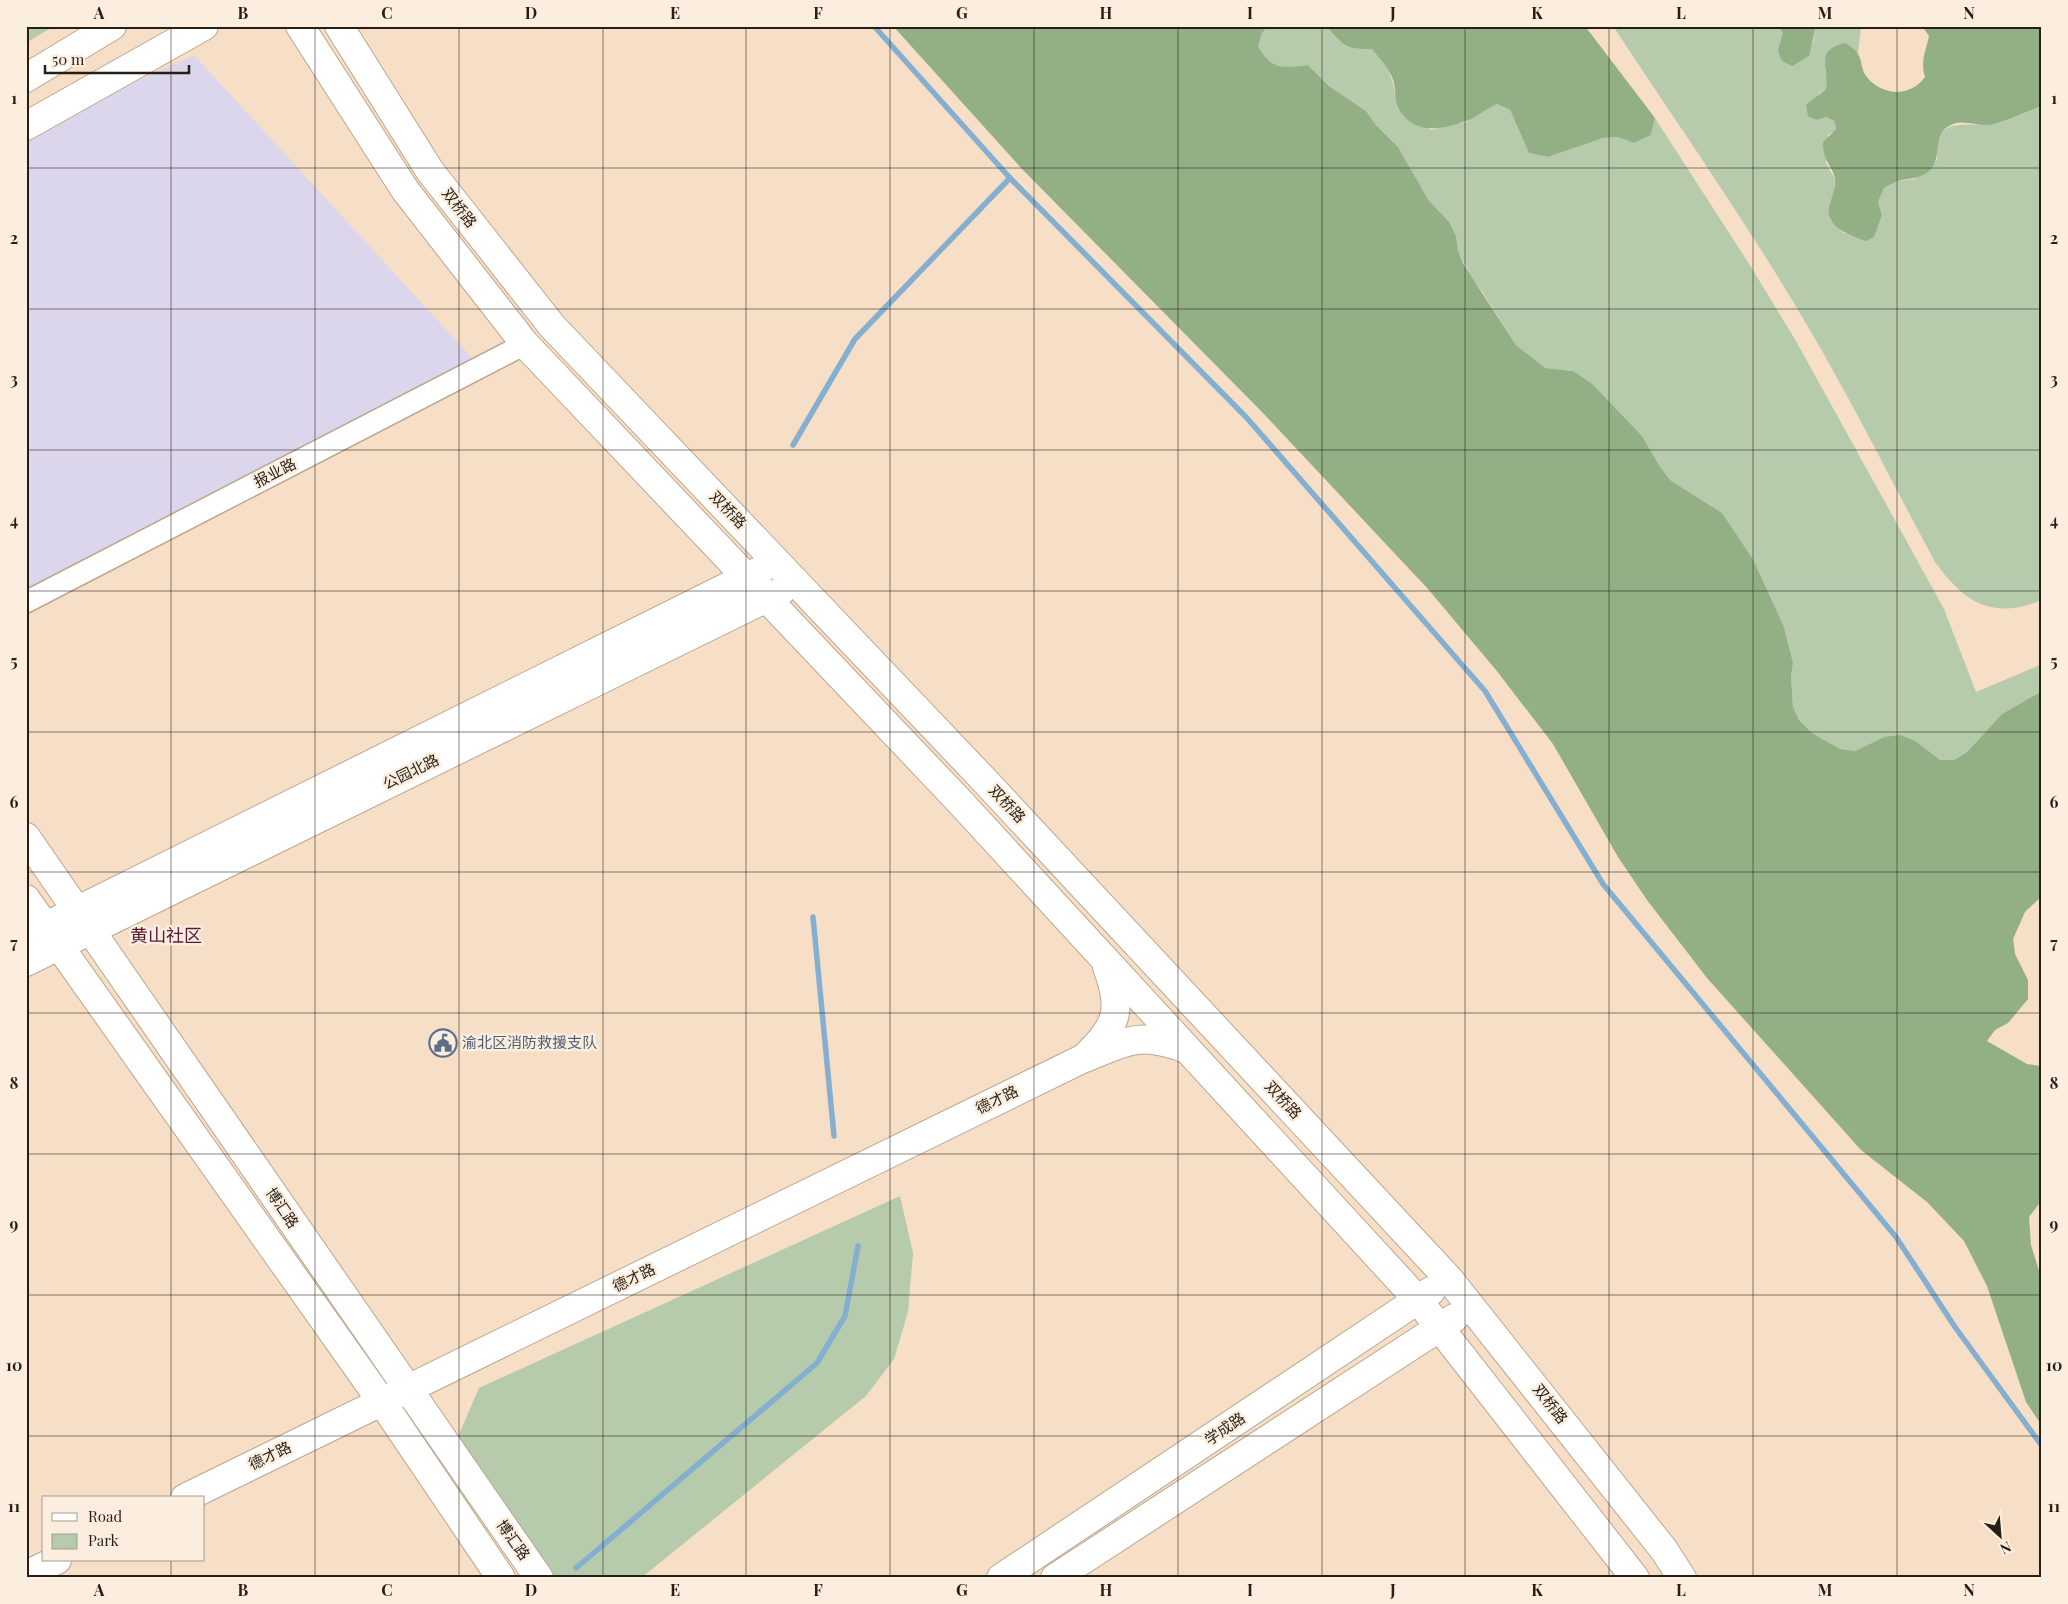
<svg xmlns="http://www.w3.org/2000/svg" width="2068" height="1604" viewBox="0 0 2068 1604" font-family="'Playfair Display','Noto Sans SC',serif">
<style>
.commercial{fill:#dbd6ec}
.green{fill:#b5cbab}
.forest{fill:#93af86}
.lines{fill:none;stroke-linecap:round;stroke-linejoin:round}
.stream{stroke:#85afd0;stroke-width:5.5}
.street-casing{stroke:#bca78f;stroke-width:24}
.secondary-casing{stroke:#bca78f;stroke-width:30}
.primary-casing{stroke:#bca78f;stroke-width:30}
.street{stroke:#fff;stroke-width:21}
.secondary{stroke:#fff;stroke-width:28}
.primary{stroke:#fff;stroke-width:28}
.grid{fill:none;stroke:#271f16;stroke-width:1;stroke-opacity:0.55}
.labels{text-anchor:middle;stroke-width:5;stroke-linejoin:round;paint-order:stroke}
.street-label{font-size:15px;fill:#271f16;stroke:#fceedf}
.service-label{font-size:15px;fill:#4e5e75;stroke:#fceedf;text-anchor:start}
.quarter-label{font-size:18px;fill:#581836;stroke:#fceedf}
.neatline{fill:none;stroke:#271f16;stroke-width:2}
.grid-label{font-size:16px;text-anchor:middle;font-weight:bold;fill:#271f16}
</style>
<rect width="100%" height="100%" fill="#f6dfc6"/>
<path class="commercial" d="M 194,55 L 474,360 L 26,590 L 26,137 L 76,109 Z"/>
<g class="green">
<path d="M 26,26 L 54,26 L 26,43 Z"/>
<path d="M 1268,26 L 1326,26 C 1342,44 1346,50 1372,49 C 1386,65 1393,74 1395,96 L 1431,130 L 1466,122 L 1482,110 L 1497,104 L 1510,110 L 1529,153 L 1548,157 L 1603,138 L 1618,137 L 1634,143 L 1651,135 L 1655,118 L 1751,267 L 1796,341 L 1944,609 L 1976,692 L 2042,664 L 2042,691 L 2002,714 L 1967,752 L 1954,760 L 1940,760 L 1927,752 L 1884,737 L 1855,751 L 1840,749 L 1812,733 L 1799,720 L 1793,707 L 1791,677 L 1793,663 L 1784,627 L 1753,559 L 1722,513 L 1670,480 L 1659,465 L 1642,436 L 1573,371 L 1545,368 L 1516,345 L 1482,291 L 1471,277 L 1458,251 L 1456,236 L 1429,201 L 1398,147 L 1376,125 L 1366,111 L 1329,86 L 1308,65 C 1282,68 1272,70 1258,46 L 1262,33 Z"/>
<path d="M 1613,26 L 1777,26 L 1784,32 L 1813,43 L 1816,26 L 1861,26 L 1858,54 L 1846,43 L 1825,70 L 1828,78 L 1826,89 L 1819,93 L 1817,120 L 1826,117 L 1834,121 L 1836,130 L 1828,135 L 1826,163 L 1835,179 L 1833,200 L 1829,209 L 1830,220 L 1844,233 L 1874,236 L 1882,215 L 1878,202 L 1884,188 L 1898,181 L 1914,179 L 1937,160 C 1933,112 1968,129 1997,123 C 2012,120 2027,111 2042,106 L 2042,600 C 1991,620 1965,603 1935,562 C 1894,486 1855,407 1811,332 C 1750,227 1680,128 1613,26 Z"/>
<path d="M 900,1196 L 913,1253 L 908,1312 L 894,1359 L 866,1396 L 641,1578 L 553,1578 L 457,1439 L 479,1388 Z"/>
</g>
<g class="forest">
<path d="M 893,26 L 1268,26 L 1262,33 L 1258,46 C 1271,70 1283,68 1308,65 L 1329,86 L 1366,111 L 1376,125 L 1398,147 L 1429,201 L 1449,222 L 1456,236 L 1458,251 L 1464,265 L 1516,345 L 1545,368 L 1573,371 L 1592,384 L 1642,436 L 1659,465 L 1670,480 L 1722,513 L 1753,559 L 1784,627 L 1793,663 L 1791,677 L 1793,707 L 1799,720 L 1812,733 L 1840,749 L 1855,751 L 1884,737 L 1900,735 L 1915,741 L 1940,760 L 1954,760 L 1967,752 L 2002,714 L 2042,691 L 2042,896 L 2025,912 L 2013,939 L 2015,954 L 2028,980 L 2028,999 L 2008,1023 L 1995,1030 L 1987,1041 L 2027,1064 L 2042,1066 L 2042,1200 L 2029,1217 L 2031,1245 L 2042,1280 L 2042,1426 L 2026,1402 L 1987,1286 L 1964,1241 L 1927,1202 L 1861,1150 L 1707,978 L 1647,900 L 1618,857 L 1553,744 L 1496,670 L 1428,589 L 1263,413 L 1022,169 Z"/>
<path d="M 1326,26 L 1585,26 L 1655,118 L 1651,135 L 1634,143 L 1618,137 L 1603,138 L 1548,157 L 1529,153 L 1510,110 L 1497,104 C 1485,109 1475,119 1463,122 C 1441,130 1415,134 1400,111 C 1393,101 1397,88 1392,77 C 1387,66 1379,58 1372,49 C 1346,50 1343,45 1326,26 Z"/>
<path d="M 1777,26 L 1816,26 L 1809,56 L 1792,66 L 1782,61 L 1778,51 L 1783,32 Z"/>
<path d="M 1922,26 L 2042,26 L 2042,106 C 2024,112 2005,123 1987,125 C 1977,125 1965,121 1956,123 C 1929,131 1944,156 1930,170 C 1921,179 1909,178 1898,181 C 1893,183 1888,186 1884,188 L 1878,202 L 1882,215 L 1874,237 L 1866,241 C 1852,236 1825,227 1829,208 C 1831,199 1836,188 1835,178 C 1832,165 1823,162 1823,142 L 1836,129 L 1834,121 L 1826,117 L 1817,120 L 1808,116 L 1806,105 L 1826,89 C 1830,67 1813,50 1846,43 C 1850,46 1856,50 1858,54 C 1862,60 1861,69 1866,76 C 1881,96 1910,98 1925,77 C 1920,61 1926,51 1929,36 Z"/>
</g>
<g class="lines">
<g class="stream">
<path d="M 874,26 L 1010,178 L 1246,417 L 1485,691 L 1603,884 L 1896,1237 L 1955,1327 L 2042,1446"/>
<path d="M 793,445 L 855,339 L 1010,178"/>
<path d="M 813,917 L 834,1136"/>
<path d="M 576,1568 L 817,1363 L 845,1316 L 858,1246"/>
</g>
<g class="street-casing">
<path id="street" d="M 26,602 L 525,344"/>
</g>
<g class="secondary-casing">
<g id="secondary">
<path d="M 300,26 L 405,190 L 525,344 L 961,803 L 1418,1300 L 1635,1578"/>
<path d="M 339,26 L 430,171 L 552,326 L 986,782 L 1449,1279 L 1664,1550 L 1682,1578"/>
<path d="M 26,837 L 539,1578"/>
<path d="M 26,899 L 382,1402 L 501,1578"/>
<path d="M 26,936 L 761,570"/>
<path d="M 26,962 L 781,591"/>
<path d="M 1087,1055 C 1119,1025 1122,1007 1107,967"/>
<path d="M 185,1498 L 1082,1059 C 1126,1042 1137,1031 1184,1048"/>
<path d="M 26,1575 L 57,1560"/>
<path d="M 1001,1578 L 1431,1291"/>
<path d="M 1055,1578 L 1454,1318"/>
</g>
</g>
<g class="primary-casing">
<g id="primary">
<path d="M 26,78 L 112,26"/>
<path d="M 26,126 L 204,26"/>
</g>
</g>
<use href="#street" class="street"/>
<use href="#secondary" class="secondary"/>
<use href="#primary" class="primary"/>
</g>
<path class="grid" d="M 171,26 L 171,1498M 315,26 L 315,1578M 459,26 L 459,1578M 603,26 L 603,1578M 746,26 L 746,1578M 890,26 L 890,1578M 1034,26 L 1034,1578M 1178,26 L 1178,1578M 1322,26 L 1322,1578M 1465,26 L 1465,1578M 1609,26 L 1609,1578M 1753,26 L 1753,1578M 1897,26 L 1897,1578M 26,168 L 2042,168M 26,309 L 2042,309M 26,450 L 2042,450M 26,591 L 2042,591M 26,732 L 2042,732M 26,872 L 2042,872M 26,1013 L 2042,1013M 26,1154 L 2042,1154M 26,1295 L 2042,1295M 26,1436 L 2042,1436M 171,1560 L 171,1578"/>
<defs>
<g id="civic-ring" transform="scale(1.4375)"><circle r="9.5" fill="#fceedf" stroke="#5c6f8a" stroke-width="1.5"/><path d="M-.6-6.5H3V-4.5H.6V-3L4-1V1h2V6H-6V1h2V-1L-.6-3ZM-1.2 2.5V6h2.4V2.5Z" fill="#5c6f8a"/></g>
</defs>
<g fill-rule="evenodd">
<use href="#civic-ring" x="443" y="1043"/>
</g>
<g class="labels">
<g class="street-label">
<text transform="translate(459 208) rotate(52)" y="5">双桥路</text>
<text transform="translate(275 473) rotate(-27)" y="5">报业路</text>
<text transform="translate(728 510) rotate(46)" y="5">双桥路</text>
<text transform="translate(411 772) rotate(-26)" y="5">公园北路</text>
<text transform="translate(1007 804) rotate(47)" y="5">双桥路</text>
<text transform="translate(997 1100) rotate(-26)" y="5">德才路</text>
<text transform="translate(1283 1100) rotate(47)" y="5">双桥路</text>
<text transform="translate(282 1208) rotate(56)" y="5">博汇路</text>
<text transform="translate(634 1278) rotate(-26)" y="5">德才路</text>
<text transform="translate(1550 1404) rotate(52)" y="5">双桥路</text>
<text transform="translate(1225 1429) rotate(-34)" y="5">学成路</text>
<text transform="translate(270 1456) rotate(-26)" y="5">德才路</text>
<text transform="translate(513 1540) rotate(55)" y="5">博汇路</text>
</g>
<g class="service-label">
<text x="462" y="1048">渝北区消防救援支队</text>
</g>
<g class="quarter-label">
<text x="166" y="942">黄山社区</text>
</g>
</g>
<rect width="2068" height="1604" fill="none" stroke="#fceedf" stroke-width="55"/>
<rect x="42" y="1496" width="162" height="65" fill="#fceedf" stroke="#a79b8f"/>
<rect x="52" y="1513" width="25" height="8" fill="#ffffff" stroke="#a79b8f"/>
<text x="88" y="1522" font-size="15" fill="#271f16">Road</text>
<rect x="52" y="1534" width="25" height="15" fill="#b5cbab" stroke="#a79b8f"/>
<text x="88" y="1546" font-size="15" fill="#271f16">Park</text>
<g transform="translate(2000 1536) rotate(154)" stroke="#fceedf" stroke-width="4" paint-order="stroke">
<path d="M0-4L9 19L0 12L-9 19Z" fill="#271f16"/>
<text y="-8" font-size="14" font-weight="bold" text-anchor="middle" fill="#271f16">N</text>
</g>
<path d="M45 65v8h144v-8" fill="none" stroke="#271f16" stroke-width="2.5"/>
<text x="52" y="65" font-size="15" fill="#271f16" stroke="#fceedf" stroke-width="4" paint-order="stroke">50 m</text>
<rect x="28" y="28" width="2012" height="1548" class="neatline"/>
<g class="grid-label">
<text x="99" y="19">A</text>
<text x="243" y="19">B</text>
<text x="387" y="19">C</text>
<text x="531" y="19">D</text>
<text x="675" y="19">E</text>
<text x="818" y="19">F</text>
<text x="962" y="19">G</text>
<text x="1106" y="19">H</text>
<text x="1250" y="19">I</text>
<text x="1393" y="19">J</text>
<text x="1537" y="19">K</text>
<text x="1681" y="19">L</text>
<text x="1825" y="19">M</text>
<text x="1969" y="19">N</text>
<text x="14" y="104">1</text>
<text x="2054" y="104">1</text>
<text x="14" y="244">2</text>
<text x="2054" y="244">2</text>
<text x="14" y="385">3</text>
<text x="2054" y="385">3</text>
<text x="14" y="526">4</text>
<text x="2054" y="526">4</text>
<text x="14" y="667">5</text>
<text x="2054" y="667">5</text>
<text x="14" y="808">6</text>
<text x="2054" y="808">6</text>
<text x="14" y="949">7</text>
<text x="2054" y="949">7</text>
<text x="14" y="1089">8</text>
<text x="2054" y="1089">8</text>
<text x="14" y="1230">9</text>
<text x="2054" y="1230">9</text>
<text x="14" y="1371">10</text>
<text x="2054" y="1371">10</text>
<text x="14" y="1512">11</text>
<text x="2054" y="1512">11</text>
<text x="99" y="1596">A</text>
<text x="243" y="1596">B</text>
<text x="387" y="1596">C</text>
<text x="531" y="1596">D</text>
<text x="675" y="1596">E</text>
<text x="818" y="1596">F</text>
<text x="962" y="1596">G</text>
<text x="1106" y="1596">H</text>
<text x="1250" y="1596">I</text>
<text x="1393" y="1596">J</text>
<text x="1537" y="1596">K</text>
<text x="1681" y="1596">L</text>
<text x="1825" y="1596">M</text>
<text x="1969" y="1596">N</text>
</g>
</svg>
